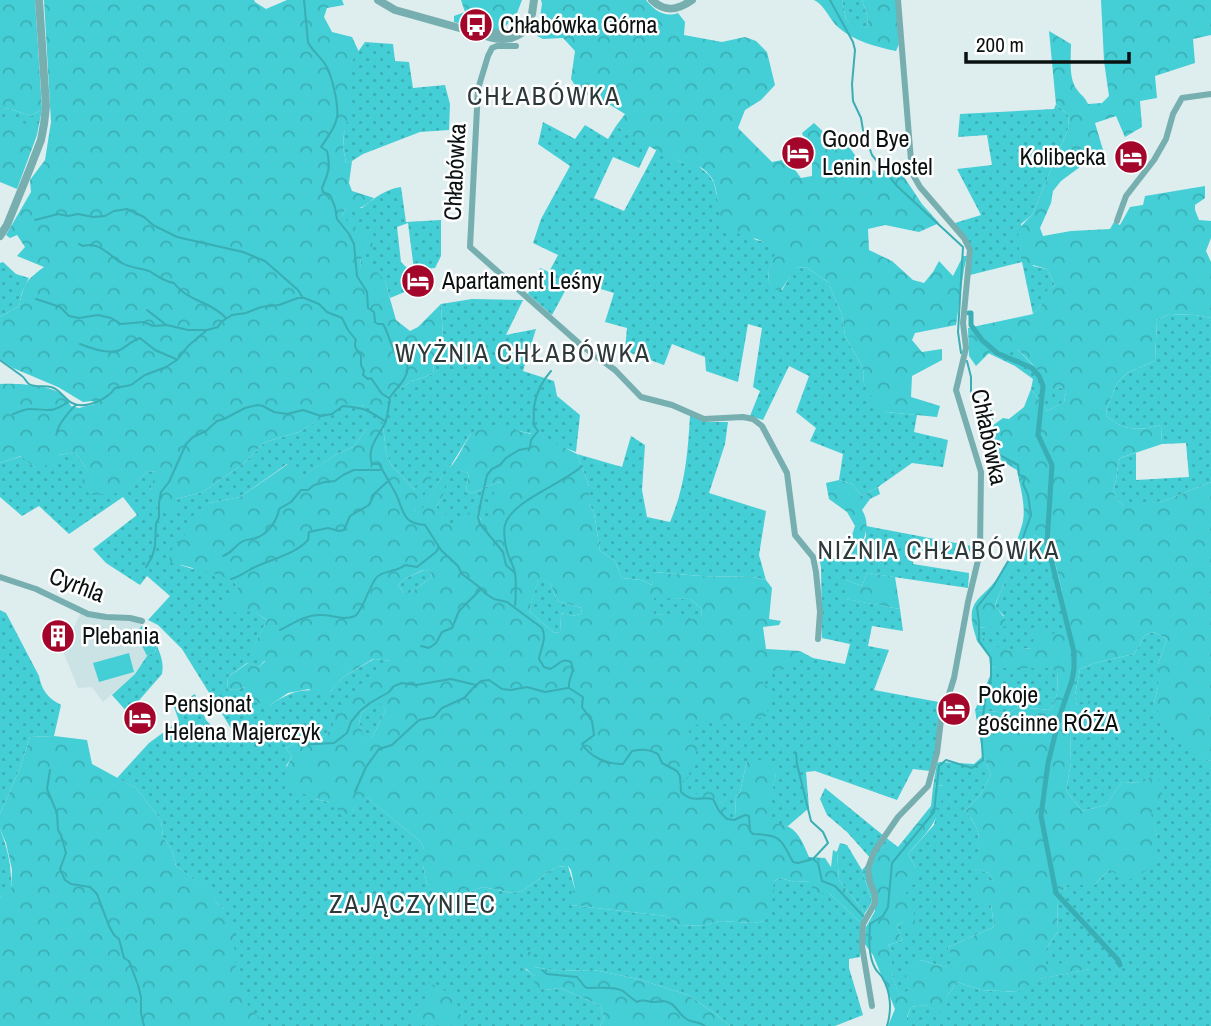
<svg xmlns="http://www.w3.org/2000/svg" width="1211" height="1026" viewBox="0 0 1211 1026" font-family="'Archivo Narrow',sans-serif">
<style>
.built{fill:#cbe3e4}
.grass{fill:url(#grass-dots)}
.forest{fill:url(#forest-crowns);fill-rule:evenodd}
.pitch{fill:#44ced5}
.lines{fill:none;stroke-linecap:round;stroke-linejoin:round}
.stream{stroke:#39aeb4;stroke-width:2}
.canal{stroke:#39aeb4;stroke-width:5}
.minor{stroke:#77aeb0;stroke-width:6}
.tertiary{stroke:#77aeb0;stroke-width:8}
.labels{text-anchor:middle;stroke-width:5;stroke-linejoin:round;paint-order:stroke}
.poi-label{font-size:24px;fill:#0b1010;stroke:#fff;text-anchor:start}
.street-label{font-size:24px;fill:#0b1010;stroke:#fff}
.neighbourhood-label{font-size:26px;letter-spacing:2px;fill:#2c3839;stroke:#fff}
</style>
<defs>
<pattern id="grass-dots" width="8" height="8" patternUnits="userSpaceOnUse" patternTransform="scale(1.75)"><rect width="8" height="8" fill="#44ced5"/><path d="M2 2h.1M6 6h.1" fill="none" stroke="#3ab0b6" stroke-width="1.8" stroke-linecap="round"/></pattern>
<pattern id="forest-crowns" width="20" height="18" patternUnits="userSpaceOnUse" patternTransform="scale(1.75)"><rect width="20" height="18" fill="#44ced5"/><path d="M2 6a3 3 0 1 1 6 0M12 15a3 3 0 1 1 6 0" fill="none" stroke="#3ab0b6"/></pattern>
</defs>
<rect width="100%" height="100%" fill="#deedee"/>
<path class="built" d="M 81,612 L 133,621 L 143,625 L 135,632 L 147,656 L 135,674 L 103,702 L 92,687 L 78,688 L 63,651 Z"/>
<g class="grass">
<path d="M 842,0 L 862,0 L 868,18 L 867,27 L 857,30 L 846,19 Z"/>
<path d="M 365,42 L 393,44 L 395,61 L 409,62 L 413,88 L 445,85 L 450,104 L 449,130 L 420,132 L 363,154 L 352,161 L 346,163 L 343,147 L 350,63 Z"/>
<path d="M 1056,104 L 1068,115 L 1069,127 L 1032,215 L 1021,224 L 1033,266 L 1047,269 L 1055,285 L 1042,295 L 1042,304 L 1033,314 L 1022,262 L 970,275 L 970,244 L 955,223 L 981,215 L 957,169 L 992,165 L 987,135 L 958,137 L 960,114 L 1054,109 Z"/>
<path d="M 7,108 L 31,116 L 42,109 L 37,135 L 31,125 L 0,148 L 0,111 Z"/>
<path d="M 543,122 L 575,139 L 585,125 L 608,139 L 616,126 L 650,145 L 639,168 L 613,157 L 594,198 L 624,211 L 657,149 L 680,162 L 697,165 L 709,175 L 714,183 L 722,218 L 756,240 L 771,243 L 778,249 L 769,270 L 768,281 L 776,289 L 782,290 L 795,268 L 806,267 L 828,282 L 842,315 L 845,336 L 863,368 L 864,384 L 886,412 L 917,415 L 914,432 L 948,440 L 943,467 L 912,463 L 878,487 L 862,496 L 852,484 L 839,480 L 843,454 L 810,441 L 816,428 L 796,412 L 809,376 L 789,366 L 763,420 L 750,416 L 760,391 L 753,387 L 762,328 L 748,324 L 738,382 L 706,371 L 705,357 L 672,344 L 664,365 L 625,351 L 627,328 L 605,322 L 614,293 L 571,280 L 552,315 L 528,294 L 540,268 L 549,272 L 558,255 L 533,243 L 541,219 L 570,166 L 538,144 Z"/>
<path d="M 401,187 L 406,222 L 441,220 L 441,256 L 435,268 L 414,270 L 408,223 L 397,227 L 401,262 L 407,268 L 412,289 L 390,298 L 385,281 L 360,267 L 361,258 L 342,216 L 346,208 L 362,208 C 374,198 386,189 401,187 Z"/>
<path d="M 3,262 L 16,274 L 29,278 L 22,292 L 19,306 L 0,317 L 0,263 Z"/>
<path d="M 472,299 L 523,300 L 506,335 L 536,329 L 523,371 L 554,381 L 557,396 L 580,415 L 576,452 L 554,444 L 542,436 L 519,431 L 471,433 L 450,467 L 469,473 L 466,491 L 472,493 L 496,483 L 502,482 L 501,524 L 488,517 L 482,521 L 475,510 L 455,566 L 436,507 L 444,494 L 443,475 L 419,515 L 414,510 L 426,472 L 416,491 L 392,466 L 386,453 L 383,424 L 366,430 L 353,447 L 337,454 L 297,480 L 287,464 L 240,497 L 209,503 L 190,529 L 180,565 L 193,569 L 196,553 L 235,582 C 240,600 252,611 267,620 L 250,655 L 265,660 L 259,667 L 247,663 L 228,677 L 227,689 L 235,690 L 245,687 L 270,705 C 293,690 302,688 330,692 L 343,677 L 374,659 L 392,661 L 336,713 L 333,727 L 325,736 L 312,740 L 299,741 L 286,748 L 292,757 L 286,766 L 315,799 L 329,802 L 352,811 L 364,795 L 421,842 L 424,849 L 423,865 L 427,884 L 463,894 L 483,887 L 511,893 L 522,891 L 556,867 L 568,866 L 575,889 L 570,905 L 666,916 L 680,926 L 706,925 L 719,921 L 754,923 L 764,921 L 773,882 L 779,878 L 796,882 L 811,881 L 829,893 L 861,923 L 860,957 L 849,959 L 849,968 L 863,1015 L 835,1026 L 730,1026 L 713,1012 L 688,995 L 638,979 L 594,970 L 558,971 L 534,967 L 525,969 L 535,976 L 545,990 L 560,988 L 601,1006 L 604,1020 L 600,1026 L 174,1026 L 108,843 L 224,909 L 216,902 L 212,893 L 176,866 L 172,850 L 163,837 L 161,820 L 136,788 L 117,778 L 149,743 L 179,721 L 174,707 L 195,694 L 206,720 L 229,743 L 237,738 L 182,649 L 158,625 L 148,620 L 170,596 L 147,576 L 140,585 L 106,563 L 93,549 L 137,515 L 123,497 L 69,534 L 39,506 L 22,516 L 0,497 L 0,463 L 22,456 L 35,468 L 59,455 L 75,452 L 87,469 L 122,496 L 148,471 L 157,472 L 150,490 L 176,510 L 176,499 L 203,492 L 244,463 L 265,442 L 299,432 L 347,402 L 365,406 L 388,396 L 412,381 L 433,374 L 435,353 L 443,337 L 441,304 Z"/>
<path d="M 1169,314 L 1195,315 L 1211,318 L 1211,482 L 1164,501 L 1125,507 L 1116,499 L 1113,489 C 1118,479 1116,469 1120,458 L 1136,453 L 1136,480 L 1189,477 L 1186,443 L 1162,444 L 1161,425 C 1139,431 1124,431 1106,416 L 1107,408 L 1117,383 L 1127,373 L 1155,361 L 1157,320 Z"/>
<path d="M 993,349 L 1017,349 C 1030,363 1043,371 1045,391 L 1063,387 L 1066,392 L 1064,402 L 1047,411 L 1031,389 L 1033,379 L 1015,366 L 988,353 Z"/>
<path d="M 690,415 L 708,422 L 728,422 L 725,444 L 709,493 L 766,511 L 759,555 L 766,580 L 753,577 L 701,576 L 654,572 L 652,585 L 641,580 L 622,578 L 615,561 L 600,551 L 594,513 L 589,504 L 589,486 L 577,454 L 622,467 L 631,436 L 645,445 L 642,490 L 647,517 L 670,522 C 685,487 688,453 690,415 Z"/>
<path d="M 866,526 L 977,547 L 974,558 L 915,550 L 913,564 L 969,573 L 968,588 L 867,573 L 862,586 L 846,580 L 846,599 L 900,609 L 903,631 L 872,626 L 868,646 L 889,650 L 874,690 L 944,703 L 937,750 L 930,771 L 913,769 L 897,800 L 815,771 L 806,772 L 809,808 L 788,826 L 772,824 L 765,819 L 776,774 L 747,761 L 740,792 L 735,797 L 736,817 L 728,820 L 721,801 L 683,796 L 679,784 L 688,736 L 684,617 L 654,614 L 654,597 L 690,599 L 702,609 L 701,617 L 766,650 L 793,658 L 800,651 L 813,658 L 845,664 L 850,644 L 822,638 L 821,567 L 819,558 L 841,558 L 857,553 L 866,537 Z"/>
<path d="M 1035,535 L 1051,546 L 1062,591 L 1061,607 L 1071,624 L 1031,648 L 1014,650 L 998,649 L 989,643 L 982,636 L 977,641 L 973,627 L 986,628 L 1004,616 L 995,606 C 1005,578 1017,558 1035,535 Z"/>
<path d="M 424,570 L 430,571 L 432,577 L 410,593 L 404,593 L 398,585 L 406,578 Z"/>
<path d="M 538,579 L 550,583 L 557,601 L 582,608 L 581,614 L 572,616 L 562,613 L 561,616 L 560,632 L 554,633 L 529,611 Z"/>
<path d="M 0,610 L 6,613 L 39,676 C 42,691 48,698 61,705 L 54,736 L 30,737 L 20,768 L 0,814 Z"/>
<path d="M 1154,632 L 1167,639 L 1158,664 L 1158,687 L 1154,703 L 1207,760 L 1211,761 L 1211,1026 L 907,1026 L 907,1018 L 911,1007 L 924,1005 L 947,1014 L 947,996 L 957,982 L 981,990 L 1017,992 L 1038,979 L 1090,969 L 1070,962 L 1046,967 L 1046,949 L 1058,931 L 1057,898 L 1067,885 L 1094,885 L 1109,870 L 1157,836 L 1141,783 L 1122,782 L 1106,805 L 1082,811 L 1066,790 L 1071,763 L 1070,733 L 1088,718 L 1091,701 L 1077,707 L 1075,695 L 1080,669 L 1095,663 L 1134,654 L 1145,635 Z"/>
<path d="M 157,646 C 161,656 164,663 162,674 L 128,713 L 112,695 L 135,674 L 147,656 L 155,652 Z"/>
<path d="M 990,666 L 995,668 L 1051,668 L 1058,672 L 1057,694 L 1051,710 L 1018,707 L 1010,713 L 975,710 L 990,676 Z"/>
<path d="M 380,702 L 386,709 L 372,738 L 365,739 L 359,722 L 362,712 Z"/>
<path d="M 983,756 L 991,775 L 981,794 L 965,811 C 984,832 980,843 975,869 L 989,873 L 993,881 L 991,904 L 994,927 L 948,947 L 955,968 L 942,966 L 920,960 L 908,991 L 899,997 L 892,973 L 892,952 L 888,945 L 902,941 L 897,925 L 903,922 L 915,923 L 902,902 L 916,868 L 908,854 L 934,825 L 943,785 L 933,787 L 937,763 L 940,762 L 974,764 Z"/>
<path d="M 825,788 L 889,840 L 872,860 L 847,832 L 827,815 L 820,799 Z"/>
<path d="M 0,829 C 8,849 12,868 11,891 L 0,897 Z"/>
<path d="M 840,843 L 847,845 L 862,870 L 872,902 L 865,913 L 839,880 L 837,852 Z"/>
</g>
<g class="forest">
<path d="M 0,0 L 35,0 L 42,109 L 31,116 L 7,108 L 1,111 L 0,116 Z"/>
<path d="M 44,0 L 254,0 L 255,2 L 266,9 L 287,0 L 342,0 L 344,5 L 327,8 L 324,17 L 332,32 L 352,37 L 359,52 L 350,63 L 350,112 L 344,133 L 343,147 L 346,163 L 352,161 L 349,183 L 352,191 L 374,198 C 365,206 358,212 346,208 L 342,216 L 372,241 L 373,248 L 361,258 L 360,267 L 374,269 L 385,281 L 396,320 L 410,331 L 418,327 L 441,304 L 443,337 L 435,353 L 433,374 L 412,381 L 388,396 L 386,417 L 365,406 L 347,403 L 299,432 L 265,442 L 244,463 L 203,492 L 176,499 L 176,511 L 166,514 L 156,507 L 150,490 L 156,472 L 148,471 L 122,497 L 117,493 L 91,495 L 80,486 L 87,469 L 75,452 L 59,455 L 43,468 L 35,468 L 21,456 L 0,463 L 0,384 C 16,383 53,385 64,396 C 67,399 69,403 71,406 L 79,408 L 95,404 L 93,401 L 83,402 L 58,387 L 13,368 L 0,359 L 0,317 L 19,306 C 24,284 25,281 44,267 L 17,256 L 25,247 L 17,235 L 10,238 L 6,235 L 31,192 L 30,180 L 45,160 L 51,122 Z"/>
<path d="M 461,0 L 522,0 L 517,13 L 505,27 L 493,32 L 454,22 L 454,16 L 465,12 Z"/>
<path d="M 541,0 L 646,0 C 654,10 664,18 678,13 L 685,22 L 684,35 L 722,42 L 745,37 L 756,41 L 767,52 L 775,85 L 761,100 L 745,110 L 738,128 L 772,162 L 787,159 L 801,178 L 812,176 L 812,156 L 802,133 L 814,123 L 834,142 L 841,142 L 850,148 L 859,161 L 876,172 L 902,174 L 922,204 L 939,223 L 919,232 L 885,225 L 868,229 L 869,250 L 892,261 L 913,280 L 924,283 L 933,272 L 939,261 L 953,276 L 963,256 L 967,256 L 964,269 L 956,325 L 915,333 L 912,340 L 922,352 L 942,349 L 942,360 L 912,376 L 911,397 L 940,406 L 937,417 L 886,412 L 875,403 L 864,384 L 863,368 L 845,336 L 842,315 L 828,282 L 806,267 L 796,268 L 781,290 L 776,290 L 768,281 L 769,270 L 777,249 C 765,238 741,238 728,228 C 714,216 721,191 711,177 C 700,162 692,167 678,161 C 657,152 636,138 616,126 L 625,114 L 607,103 L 598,100 L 578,90 L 571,79 L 575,51 L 563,38 L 543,39 L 537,36 L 542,4 Z"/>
<path d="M 814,0 L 842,0 L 846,19 L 857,29 L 867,27 L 868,18 L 862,0 L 896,0 L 899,44 L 896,51 C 877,47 854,41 839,28 C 829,20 826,6 814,0 Z"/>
<path d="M 1101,0 L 1211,0 L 1211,35 L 1193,39 L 1195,63 L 1155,76 L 1157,98 L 1140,101 L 1142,127 L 1125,137 L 1116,116 L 1095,123 L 1103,150 L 1061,181 L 1053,191 L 1051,203 L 1040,228 L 1043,236 L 1071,231 L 1110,229 L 1114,222 L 1120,225 L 1130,207 L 1143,205 L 1145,196 L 1205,186 L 1205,198 L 1195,205 L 1195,210 L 1199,220 L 1211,221 L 1211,238 L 1206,251 L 1211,262 L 1211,318 L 1195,315 L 1169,314 L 1157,320 L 1155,361 L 1127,373 L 1117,383 L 1107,408 L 1106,416 C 1124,431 1139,431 1161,425 L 1162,444 L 1120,458 C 1116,469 1118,479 1113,489 L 1116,499 L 1124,506 L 1164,501 L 1211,482 L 1211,761 L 1207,760 L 1176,740 L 1165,727 L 1154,703 L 1158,687 L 1158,664 L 1167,639 L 1154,632 L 1145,635 L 1134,654 L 1095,663 L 1080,669 L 1075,695 L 1077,706 L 1092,700 L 1088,718 L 1070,733 L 1071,763 L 1066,790 L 1082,811 L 1106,805 L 1122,782 L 1141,783 L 1158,773 L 1163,797 L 1151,813 L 1157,836 L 1155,866 L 1129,880 L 1109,870 L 1094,885 L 1067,885 L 1057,898 L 1058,931 L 1046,949 L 1046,966 L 1086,959 L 1090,969 L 1039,979 L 1018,992 L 981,990 L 957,982 L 947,996 L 947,1015 L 924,1005 L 911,1007 L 907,1017 L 907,1026 L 888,1026 L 895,1009 L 873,955 L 864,943 L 866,927 L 875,911 L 862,870 L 889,840 L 898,847 L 931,806 L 933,787 L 944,785 C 940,821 931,828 908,854 L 916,868 L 919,881 L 908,888 L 903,902 L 913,904 L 915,923 L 925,931 L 912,936 L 903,922 L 897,925 L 902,941 L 888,945 L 892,952 L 892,973 L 899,996 L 908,991 L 906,976 L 920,960 L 942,966 L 954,967 L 948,947 L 994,927 L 991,904 L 971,897 L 977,884 L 993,881 L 989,873 L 974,869 C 980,843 984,832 965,811 L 981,794 L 991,775 L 983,756 L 975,710 L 1010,713 L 1018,707 L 1051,710 L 1057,694 L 1058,673 L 1051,668 L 995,668 L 990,666 L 989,657 L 977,641 L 981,635 C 997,652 1010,650 1031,648 L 1037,629 L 1053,634 L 1070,624 L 1061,607 L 1062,591 L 1051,546 L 1035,535 C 1017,559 1006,577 995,605 L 1010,626 L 986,628 L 973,627 C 967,600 983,598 996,580 C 1007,565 1017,543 1022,525 C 1027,508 1020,487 1017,470 C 993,455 990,458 988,429 L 1003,418 L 1009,419 L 1024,407 L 1031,389 L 1047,411 L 1064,402 L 1066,392 L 1062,387 L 1045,392 C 1043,371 1031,363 1017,349 L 993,349 L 976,366 L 969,356 L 968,328 L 1033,314 L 1042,304 L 1041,295 L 1055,285 L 1047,269 L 1022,262 C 1017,238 1013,232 1032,215 L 1069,127 L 1068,115 L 1056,104 L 1049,31 L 1071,44 C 1071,58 1068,80 1078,91 C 1082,96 1085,97 1088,104 L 1102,103 L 1109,96 L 1104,61 Z"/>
<path d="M 0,119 L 32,125 L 37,135 L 17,189 L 0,182 Z"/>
<path d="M 378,422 L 383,424 L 386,453 L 392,466 L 415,490 L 426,472 L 434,473 L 414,510 L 419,514 L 443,475 L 446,475 L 444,494 L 436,507 L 446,514 L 443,522 L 451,525 L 456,520 L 475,509 L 481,520 L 489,516 L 488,503 L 501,482 L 496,483 L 472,493 L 466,491 L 469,473 L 450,468 L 457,458 L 471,433 L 494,425 L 531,434 L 533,425 L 539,426 L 542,436 L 577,454 L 589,486 L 589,504 L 594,513 L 600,551 L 615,561 L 622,578 L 641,580 L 652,585 L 653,572 L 701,576 L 753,577 L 766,580 L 772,588 L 769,619 L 781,621 L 779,625 L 763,627 L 766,649 L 800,651 L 785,669 L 763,672 L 763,683 L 771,691 L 767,714 L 765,717 L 720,725 L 709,721 L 690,727 L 688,736 L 698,746 L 688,778 L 679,784 L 684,796 L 711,791 L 721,801 L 729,819 L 736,817 L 735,797 L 740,792 L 747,761 L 769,759 L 776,774 L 766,819 C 773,824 782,823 789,827 C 800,833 804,846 809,857 L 825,858 L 831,867 L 833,850 L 837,852 L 839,880 L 865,913 L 861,923 L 829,893 L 813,894 L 811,881 L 796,882 L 779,878 L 773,882 C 776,895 770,909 764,921 L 754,923 L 719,921 L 706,925 L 680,926 L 666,916 L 570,905 L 567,899 L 575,889 L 571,870 L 568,866 L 556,867 L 522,891 L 512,893 L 483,887 L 463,894 L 445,892 L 427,884 L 423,865 L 416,856 L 424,849 L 421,842 L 365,796 L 352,811 L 345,816 L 329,802 L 315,799 L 288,787 C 284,773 284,770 292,757 L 286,748 L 299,741 L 312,740 L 325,736 L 333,726 L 335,713 L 391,661 L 373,659 L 343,677 L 330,692 L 315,695 L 309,689 L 288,693 L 270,705 L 253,702 L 245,687 L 235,690 L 227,689 L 228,677 L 248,663 L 259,667 L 265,661 L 249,656 L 267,620 L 253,611 L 230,613 L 224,602 L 238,591 L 235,582 L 219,575 L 170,562 L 169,553 L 190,529 L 189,519 L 209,503 L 240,497 L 288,464 L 298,479 L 337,454 L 353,447 L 366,430 ZM 423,570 L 430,571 L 432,577 L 410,593 L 404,593 L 398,585 L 406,578 ZM 538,580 L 550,583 L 557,601 L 582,608 L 581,614 L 572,616 L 563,613 L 561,615 L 560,632 L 554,633 L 529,611 ZM 654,598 L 690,599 L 702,609 L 701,617 L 689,620 L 684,616 L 654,614 ZM 380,703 L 386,709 L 372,738 L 365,738 L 359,722 L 362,712 Z"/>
<path d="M 839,480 L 852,484 L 862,496 L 878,487 L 880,494 L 870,499 L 862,510 C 871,524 865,539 857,553 L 841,558 L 847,550 L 855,526 L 847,512 L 829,499 L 826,483 Z"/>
<path d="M 867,573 L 895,577 L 900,609 L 845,599 L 846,580 L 862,586 Z"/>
<path d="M 143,625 L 152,635 L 157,646 L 155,652 L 147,656 L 135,632 Z"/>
<path d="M 54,736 L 87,740 L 92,764 L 136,788 L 161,820 L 163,837 L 172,850 L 176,866 L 213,893 L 216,902 L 224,909 L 233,933 L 237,980 L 248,1005 L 266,1026 L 0,1026 L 0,897 L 11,890 L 12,870 L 6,843 L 0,829 L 0,814 L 20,768 L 30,737 Z"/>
<path d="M 524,949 L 532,953 L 534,967 L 558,971 L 594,970 L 638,979 L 688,995 L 713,1012 L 730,1026 L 600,1026 L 604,1020 L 601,1006 L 560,988 L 545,990 L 534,986 L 535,976 C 523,968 522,963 524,949 Z"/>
<path d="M 428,982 L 455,996 L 461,1017 L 459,1026 L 413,1025 L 414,1018 L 427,1000 Z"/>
</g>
<path class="pitch" d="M 129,653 L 134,672 L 99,682 L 93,663 Z"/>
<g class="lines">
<g class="stream">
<path d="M 304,0 L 308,42 C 312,51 320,56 325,64 C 332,74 339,106 337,118 C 335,128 327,138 321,147 L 327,151 C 331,167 328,174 322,188 L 323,192 L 330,195 L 335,207 L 337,219 L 349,234 L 354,244 L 357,276 L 367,292 L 368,308 L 374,312 L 375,322 L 378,324 L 383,324 C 389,334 391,347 397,356 C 400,359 404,360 406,363 C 413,374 395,390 389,398 L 390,400 C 388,407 388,416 385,423 C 379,436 366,448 372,464 L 379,464 C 384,473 391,485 396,494 C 400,502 402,515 409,520 C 413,524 420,524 425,525 L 441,550 L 458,566 L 462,574 L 478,586 L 486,594 L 494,599 L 507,602 L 542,628 C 547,639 541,647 539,659 L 544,667 L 550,669 C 559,666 560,657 571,662 L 573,669 L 569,683 L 569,688 L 583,697 L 582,707 L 592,721 L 594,735 L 582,744 C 590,757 608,765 623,764 L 632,751 C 644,749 648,749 658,754 L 662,763 L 677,771 L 680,776 L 681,792 C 694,804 700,796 713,799 L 719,811 L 727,819 L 734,820 L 745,815 L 749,816 L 750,831 L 753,834 C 781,835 780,838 793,862 L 798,863 L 813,859 L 818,863 L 822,881 L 835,886 L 863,916"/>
<path d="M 830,0 L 853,42 L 855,50 L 852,84 L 853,101 L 861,118 L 863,130 L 872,155 L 897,186 L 963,247 L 958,332 L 961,353"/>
<path d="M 35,220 L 58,214 L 68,216 L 78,214 L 93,217 L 105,216 L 114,211 L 127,209 L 144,217 L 153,225 L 177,237 L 243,252 L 265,261 L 298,290 L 303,298"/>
<path d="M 79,244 L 83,246 C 100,241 109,256 122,263 C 130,268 140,268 149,271 C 158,276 162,281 174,283 C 187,301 212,302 226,318"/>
<path d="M 36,299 L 60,307 L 69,316 L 79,318 L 98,315 L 111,318 L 121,324 L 144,322 L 153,326 L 167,325 L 188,330 L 206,330"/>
<path d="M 147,310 L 165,324"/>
<path d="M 80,344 C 90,348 110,355 120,350 C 127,346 133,340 140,338 L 155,350 L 176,359"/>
<path d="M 0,360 C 7,365 15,371 22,376 C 25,378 26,382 29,384 C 36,388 44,385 51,387 C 60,389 64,399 72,403 C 85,410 108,399 115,388 L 131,385 L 145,375 L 166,367 L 177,360 L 188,346 L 207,330 L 218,327 L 221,322 L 232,315 L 246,313 L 261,307 L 279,305 L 298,298 L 304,298 L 319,304 L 327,312 L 342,318 L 348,330 L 356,340 C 353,347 357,350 361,355 L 361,365 L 364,371 L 363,375 L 368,379 L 371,378 L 382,394 L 389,398"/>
<path d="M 13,414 C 19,412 24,409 30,409 C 48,409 51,414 68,402"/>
<path d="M 57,432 C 58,425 70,410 76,405"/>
<path d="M 223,556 C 232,553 233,548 240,543 C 245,539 250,540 256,538 C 268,534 277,521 279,509 L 291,502 L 301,490 L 308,490 L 314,485 L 325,482 L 335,481 L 343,475 L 354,470 L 380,470"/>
<path d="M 146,567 L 152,557 L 155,546 L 156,524 L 159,517 L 159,503 L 161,492 L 169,482 L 186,444 L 193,437 L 206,431 L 217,421 L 224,419 L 245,408 L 257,405 L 263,406 L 274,412 L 287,414 L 303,410 L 321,416 L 332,414 L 343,406 C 366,408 368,410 386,422"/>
<path d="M 515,573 L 506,565 L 503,552 L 480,524 L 478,518 L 480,506 L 487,475 L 492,469 L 500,465 L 506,458 L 519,450 L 530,448 L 531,440 L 538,431 L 533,424 C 535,418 533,413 534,407 C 536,393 542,381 551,371"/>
<path d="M 231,579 C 239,577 244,573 251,569 C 270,559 293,556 308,540 L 309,532 L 328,528 L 339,531 L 344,530 L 350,516 L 369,505 L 375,493 L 387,482"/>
<path d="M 515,605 C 516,599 516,578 515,573 C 513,563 507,556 506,547 C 505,541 503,531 505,525 C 511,501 563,484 582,466"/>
<path d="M 280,630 C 294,623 306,614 322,615 C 333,615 343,621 355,616 C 362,612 369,587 376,578 C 382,570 395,573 405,565 L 417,567 L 436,552 L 439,547"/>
<path d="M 421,646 L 429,648 L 436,643 L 442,632 L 452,628 L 459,611 L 481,589"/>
<path d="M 299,745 L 334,743 L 347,733 L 351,722 L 360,711 L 370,703 L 389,692 L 394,686 L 402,683 L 416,685 L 451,679 L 476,685 L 481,681 L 489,680 L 502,689 L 511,690 L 527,687 L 545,692 L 568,688"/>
<path d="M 796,753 L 797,764 L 811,821 L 823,832 L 828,843 L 813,859"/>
<path d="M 50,770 L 47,789 L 57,813 L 58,830 L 61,835 L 66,853 L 60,869 L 65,880 L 71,884 L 90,887 L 97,894 L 109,926 L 114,935 L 119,939 L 124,958 L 129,961 L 138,985 L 141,997 L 141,1013 L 144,1026"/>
<path d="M 355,792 L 366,767 L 379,749 L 392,745 L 419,720 L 434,717 L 442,708 L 464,698 L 476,685"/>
<path d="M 542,970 L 547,974 L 577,977 L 585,987 L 588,988 C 598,988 615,986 623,991 C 628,995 631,998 637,1002 C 643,999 646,1001 652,1002 C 656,1002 660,1001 663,1001 C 675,1002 677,1012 685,1018 C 691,1023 698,1021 705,1026"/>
<path d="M 887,1026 C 892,1010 891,992 882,977 C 880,974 877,972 875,968 C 868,955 869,939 870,924 L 883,916 L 888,907 L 892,863 L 934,812 L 939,766 L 946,760 L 972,768 L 983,760 L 981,729 L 986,694 L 991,678 L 991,658 L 979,641 L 979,623 L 977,607 L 993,587 L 1007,563 L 1020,546 L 1031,515 L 1028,495 L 1023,484 L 1025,477 L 1019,475 L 1018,465 L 992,451 L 991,438 L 992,412 L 973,397 L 971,392 L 971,377 L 967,361"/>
</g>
<path class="canal" d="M 969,313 L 971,313 L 971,325 L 982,340 L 997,353 L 1032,368 L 1039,376 L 1043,386 L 1038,435 L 1052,465 L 1047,543 L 1074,652 L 1074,669 L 1072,680 L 1060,715 L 1048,763 L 1041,816 L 1056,893 L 1118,960 L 1120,965"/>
<g class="minor">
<path d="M 516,46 L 497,46 L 492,48 L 488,56 L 478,89 L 470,247 L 581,345 L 615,370 L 641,397 L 672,405 L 704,419 L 743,417 L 753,419 L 762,426 L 787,473 L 795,535 L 813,557 L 816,572 L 820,612 L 818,639"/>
<path d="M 1117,221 L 1126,196 L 1154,160 L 1166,139 L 1173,114 L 1182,98 L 1211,94"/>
<path d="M 0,577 L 36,589 L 88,614 L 106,617 L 130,618 L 142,621"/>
<path d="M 872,1006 L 862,946 L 863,924 L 875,903 L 875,894 L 870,882 L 868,868 L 874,852 L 898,817 L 928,786 L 937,753 L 941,720 L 954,678 L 968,602 L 980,552 L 981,472 L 956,390 L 966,348 L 963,323 L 970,250 L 964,238 L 920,187 L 912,173 L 898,0"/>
</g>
<g class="tertiary">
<path d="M 378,0 L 395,10 L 481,34 C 497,41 512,42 525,30 L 526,25 L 532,14 L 534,0"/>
<path d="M 652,0 C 665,13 678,10 692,0"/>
<path d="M 491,34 L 510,32 L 520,26 L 526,25"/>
<path d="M 0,236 L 7,225 L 29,171 L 41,140 L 44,124 L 46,106 L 39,0"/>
</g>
</g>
<defs>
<g id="bus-disc" transform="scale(1.75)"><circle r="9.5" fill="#a3062a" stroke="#fff"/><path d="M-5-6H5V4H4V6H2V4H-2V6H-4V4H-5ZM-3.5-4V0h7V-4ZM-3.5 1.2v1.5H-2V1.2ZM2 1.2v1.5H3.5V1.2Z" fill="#fff"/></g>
<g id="hotel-disc" transform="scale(1.75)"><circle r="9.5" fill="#a3062a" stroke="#fff"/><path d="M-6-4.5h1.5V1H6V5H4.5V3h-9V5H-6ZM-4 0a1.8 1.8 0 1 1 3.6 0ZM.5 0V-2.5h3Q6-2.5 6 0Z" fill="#fff"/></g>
<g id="building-disc" transform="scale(1.75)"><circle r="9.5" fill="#a3062a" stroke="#fff"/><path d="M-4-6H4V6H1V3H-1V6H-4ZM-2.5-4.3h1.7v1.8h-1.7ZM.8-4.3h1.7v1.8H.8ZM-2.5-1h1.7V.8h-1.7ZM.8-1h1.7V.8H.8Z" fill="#fff"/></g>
</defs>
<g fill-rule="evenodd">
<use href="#bus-disc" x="476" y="25"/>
<use href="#hotel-disc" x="798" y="153"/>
<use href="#hotel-disc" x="1131" y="157"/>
<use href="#hotel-disc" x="418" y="281"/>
<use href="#building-disc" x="58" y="636"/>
<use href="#hotel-disc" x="954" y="709"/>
<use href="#hotel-disc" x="140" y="718"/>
</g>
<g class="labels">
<g class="poi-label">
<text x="500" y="33">Chłabówka Górna</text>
<text x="822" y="147">Good Bye<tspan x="822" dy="28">Lenin Hostel</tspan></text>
<text x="1106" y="165" text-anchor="end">Kolibecka</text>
<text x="442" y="289">Apartament Leśny</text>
<text x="82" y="644">Plebania</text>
<text x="978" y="703">Pokoje<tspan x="978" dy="28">gościnne RÓŻA</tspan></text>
<text x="164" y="712">Pensjonat<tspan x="164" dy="28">Helena Majerczyk</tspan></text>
</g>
<g class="street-label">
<text transform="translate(455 172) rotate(-87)" y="8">Chłabówka</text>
<text transform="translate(989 437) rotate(78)" y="8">Chłabówka</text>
<text transform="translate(77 585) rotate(21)" y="8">Cyrhla</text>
</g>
<g class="neighbourhood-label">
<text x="544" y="105">CHŁABÓWKA</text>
<text x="523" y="362">WYŻNIA CHŁABÓWKA</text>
<text x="939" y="559">NIŻNIA CHŁABÓWKA</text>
<text x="413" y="913">ZAJĄCZYNIEC</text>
</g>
</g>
<path d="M966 52v10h163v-10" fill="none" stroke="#0b1010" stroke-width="3.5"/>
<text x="976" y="52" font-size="21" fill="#0b1010" stroke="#ffffff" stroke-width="5" paint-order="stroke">200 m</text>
</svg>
